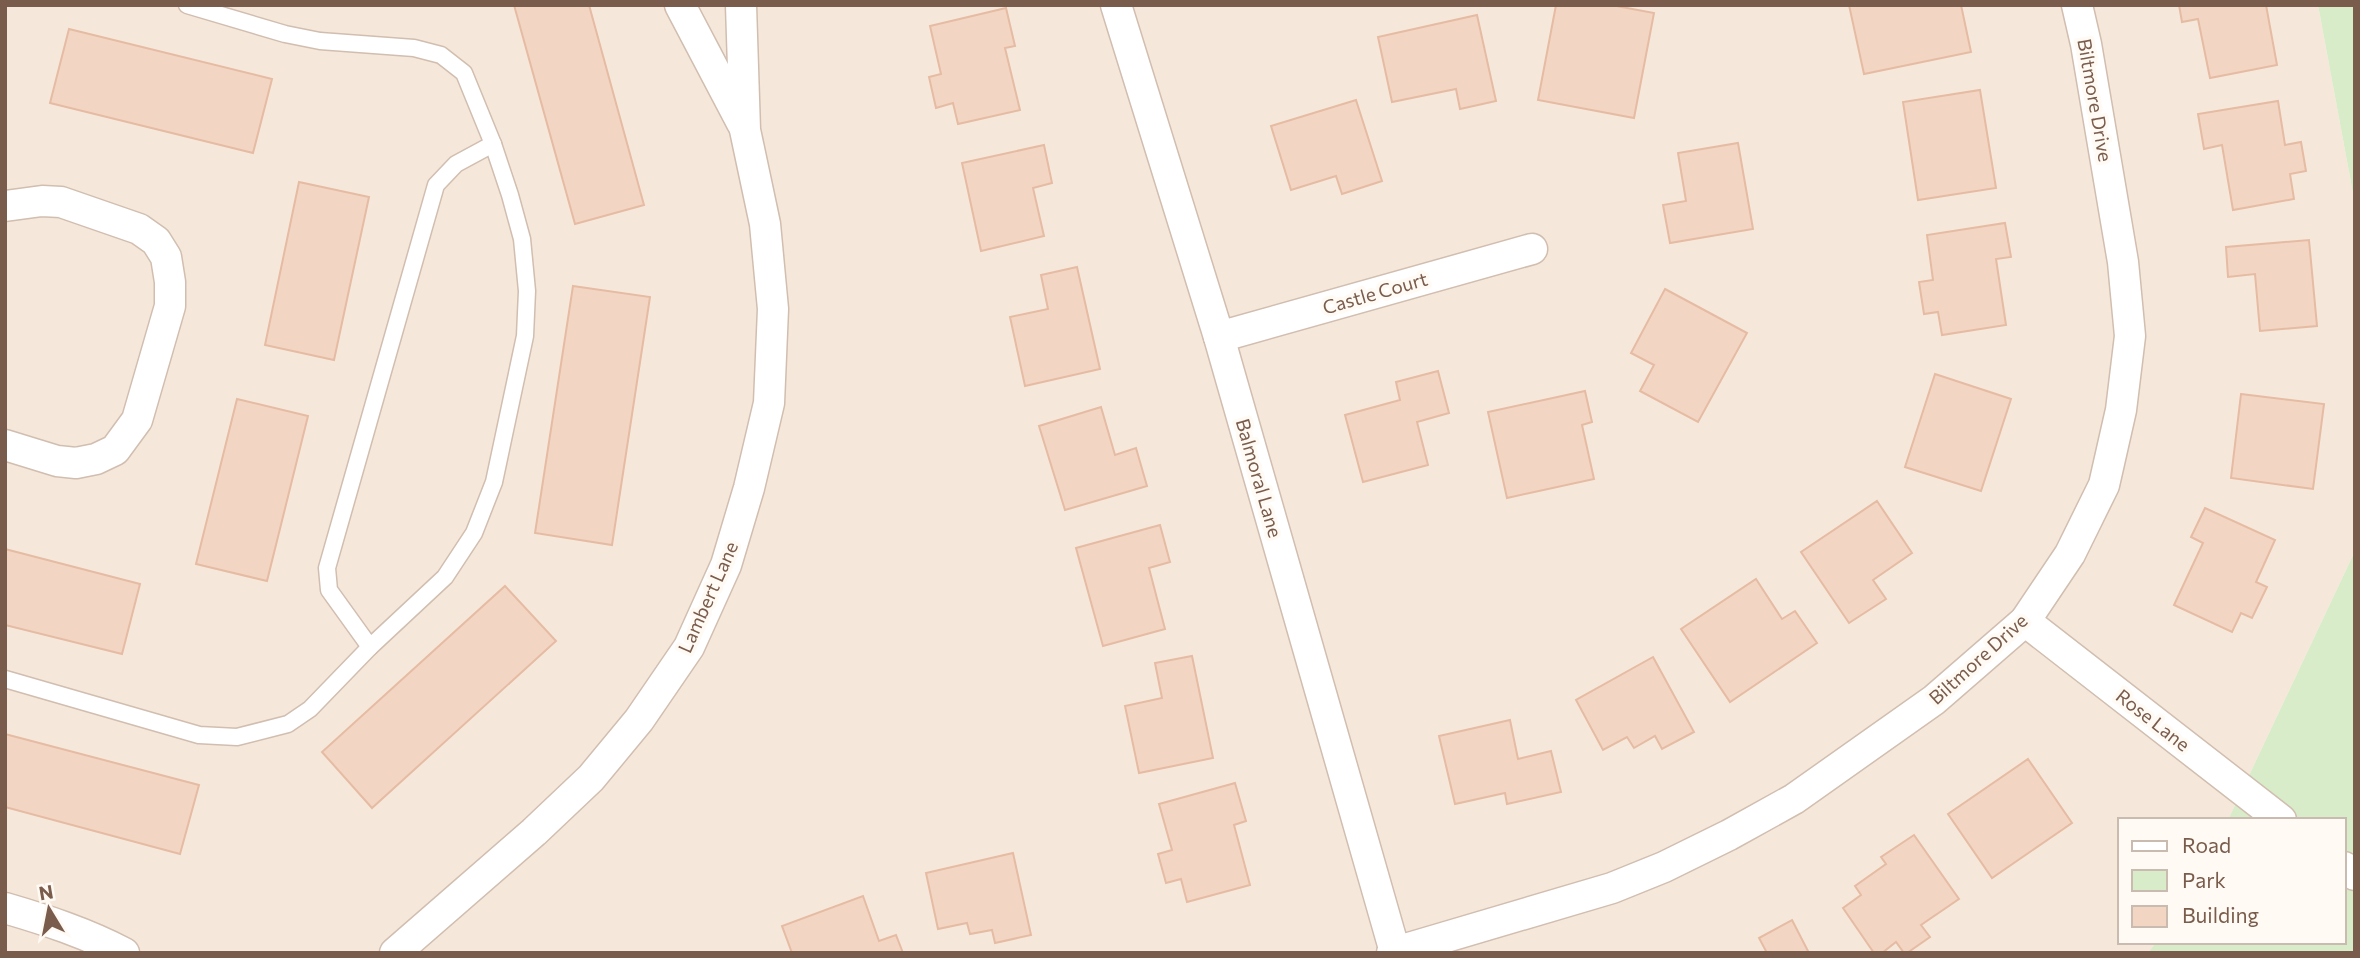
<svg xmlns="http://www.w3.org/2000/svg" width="2360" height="958" viewBox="0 0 2360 958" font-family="Commissioner,sans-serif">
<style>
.residential{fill:#f5e8da}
.green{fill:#d8ecc9}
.building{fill:#f3d5c3;stroke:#e6bba3;stroke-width:2}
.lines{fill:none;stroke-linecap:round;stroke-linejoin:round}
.lane-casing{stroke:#d1beb0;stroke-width:19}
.street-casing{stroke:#d1beb0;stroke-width:33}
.lane{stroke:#fff;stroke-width:16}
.street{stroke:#fff;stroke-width:30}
.labels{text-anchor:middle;stroke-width:7;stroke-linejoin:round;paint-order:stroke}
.street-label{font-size:19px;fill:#7a5c4d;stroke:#fffaf3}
</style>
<rect width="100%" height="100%" fill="#fdf6ec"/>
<path class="residential" d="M 5,5 L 2318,5 L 2355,204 L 2355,551 L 2228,820 L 2120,820 L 2120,942 L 2156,942 L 2148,953 L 5,953 Z"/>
<g class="green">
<path d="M 2318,5 L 2355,5 L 2355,204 Z"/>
<path d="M 2355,551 L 2355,953 L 2148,953 L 2156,942 L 2344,942 L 2344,820 L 2228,820 Z"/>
</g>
<g class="building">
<path d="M 514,5 L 589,5 L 644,205 L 575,224 Z"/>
<path d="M 1556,5 L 1611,5 L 1654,13 L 1634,118 L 1538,100 Z"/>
<path d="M 1849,5 L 1961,5 L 1971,52 L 1864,74 Z"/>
<path d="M 2179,5 L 2266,5 L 2277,65 L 2210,78 L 2198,19 L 2182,22 Z"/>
<path d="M 1006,8 L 1015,46 L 1005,48 L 1020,110 L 958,124 L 953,103 L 936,108 L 929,77 L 941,74 L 930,26 Z"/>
<path d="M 1477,15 L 1496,101 L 1460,109 L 1456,89 L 1392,102 L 1378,37 Z"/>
<path d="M 69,29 L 272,79 L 253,153 L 50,103 Z"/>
<path d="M 1980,90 L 1996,188 L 1918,200 L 1903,102 Z"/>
<path d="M 1356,100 L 1382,181 L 1342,194 L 1336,176 L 1291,190 L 1271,126 Z"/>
<path d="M 2278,101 L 2285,145 L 2301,142 L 2306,171 L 2290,174 L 2294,199 L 2233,210 L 2222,145 L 2204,149 L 2198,114 Z"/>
<path d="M 1738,143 L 1753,229 L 1670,243 L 1663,205 L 1686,201 L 1678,153 Z"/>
<path d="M 1044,145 L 1052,183 L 1033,188 L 1044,236 L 981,251 L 962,163 Z"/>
<path d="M 299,182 L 369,197 L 334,360 L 265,345 Z"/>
<path d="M 2005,223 L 2011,257 L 1996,259 L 2006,325 L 1942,335 L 1938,312 L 1924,314 L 1919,282 L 1933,280 L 1927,235 Z"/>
<path d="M 2309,240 L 2317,326 L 2260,331 L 2255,274 L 2228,277 L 2226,247 Z"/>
<path d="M 1077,267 L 1100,369 L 1025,386 L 1010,317 L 1048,309 L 1041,275 Z"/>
<path d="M 573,286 L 650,297 L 612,545 L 535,533 Z"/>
<path d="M 1665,289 L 1747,333 L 1698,422 L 1640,391 L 1654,365 L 1631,353 Z"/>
<path d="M 1438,371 L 1449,413 L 1417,422 L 1428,465 L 1363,482 L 1345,415 L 1400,400 L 1396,382 Z"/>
<path d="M 1935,374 L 2011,399 L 1981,491 L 1905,467 Z"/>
<path d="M 1585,391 L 1592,422 L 1582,425 L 1594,479 L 1507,498 L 1488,412 Z"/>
<path d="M 2241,394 L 2324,404 L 2313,489 L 2231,478 Z"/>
<path d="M 237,399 L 308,416 L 267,581 L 196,564 Z"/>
<path d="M 1101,407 L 1115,455 L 1136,448 L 1147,486 L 1065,510 L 1039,426 Z"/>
<path d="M 1877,501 L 1912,553 L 1873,580 L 1886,599 L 1849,623 L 1801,552 Z"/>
<path d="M 2205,508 L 2275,540 L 2256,582 L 2267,587 L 2252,618 L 2241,613 L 2232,632 L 2174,605 L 2203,543 L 2191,537 Z"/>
<path d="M 1160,525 L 1170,562 L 1149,568 L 1165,629 L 1103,646 L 1076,548 Z"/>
<path d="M 5,549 L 140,584 L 122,654 L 5,625 Z"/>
<path d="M 1756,579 L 1782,619 L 1795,611 L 1817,643 L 1730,702 L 1681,629 Z"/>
<path d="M 505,586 L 556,641 L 372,808 L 322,752 Z"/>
<path d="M 1192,656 L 1213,758 L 1139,773 L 1125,706 L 1162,698 L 1155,663 Z"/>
<path d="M 1653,657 L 1694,732 L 1662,749 L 1655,736 L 1634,748 L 1627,737 L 1603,750 L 1576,700 Z"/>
<path d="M 1510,720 L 1518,759 L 1551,751 L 1561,792 L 1507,804 L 1505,793 L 1455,804 L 1439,736 Z"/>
<path d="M 5,734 L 199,785 L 180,854 L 5,807 Z"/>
<path d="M 2028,759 L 2072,823 L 1992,878 L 1948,814 Z"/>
<path d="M 1235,783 L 1246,821 L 1234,825 L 1250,885 L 1187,902 L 1181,879 L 1166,883 L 1158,854 L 1172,850 L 1159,804 Z"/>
<path d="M 1914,835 L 1959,899 L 1921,925 L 1930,937 L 1907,953 L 1904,953 L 1896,942 L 1882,953 L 1874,953 L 1843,908 L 1861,895 L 1855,886 L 1886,864 L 1881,857 Z"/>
<path d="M 1013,853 L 1031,935 L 995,943 L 992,930 L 970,934 L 967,923 L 938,929 L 926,873 Z"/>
<path d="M 863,896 L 879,941 L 896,935 L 903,953 L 792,953 L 782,926 Z"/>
<path d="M 1792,920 L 1809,953 L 1767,953 L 1759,938 Z"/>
</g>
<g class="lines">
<g class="lane-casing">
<g id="lane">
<path d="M 370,647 L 329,590 L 327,568 L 436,185 L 456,164 L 493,144"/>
<path d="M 5,679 L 199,735 L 237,737 L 288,724 L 310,709 L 370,647 L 445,577 L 474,533 L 494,482 L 525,336 L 527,291 L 522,239 L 510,195 L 493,144 L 464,73 L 441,55 L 414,48 L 320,41 L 285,34 L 187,5"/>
</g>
</g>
<g class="street-casing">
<g id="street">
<path d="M 680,5 L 742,123"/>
<path d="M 1116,5 L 1219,337 L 1395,952"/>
<path d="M 5,206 L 42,201 L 61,202 L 139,229 L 156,241 L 166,257 L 170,282 L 170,306 L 137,420 L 115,450 L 96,459 L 76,463 L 57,461 L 5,445"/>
<path d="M 1219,337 L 1532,249"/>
<path d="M 2025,621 L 2281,820"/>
<path d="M 2344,867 L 2355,875"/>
<path d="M 5,908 C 46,920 86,933 124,953"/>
<path d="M 395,953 L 534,832 L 591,778 L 639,720 L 689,647 L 726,565 L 749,488 L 769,403 L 773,309 L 765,224 L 745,130 L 741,5"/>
<path d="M 1392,953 L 1612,888 L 1664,867 L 1729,835 L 1794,799 L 1934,700 L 2025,621 L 2070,554 L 2104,485 L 2121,410 L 2130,336 L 2123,262 L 2086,44 L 2077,5"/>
</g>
</g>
<use href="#lane" class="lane"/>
<use href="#street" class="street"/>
</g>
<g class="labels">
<g class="street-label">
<text transform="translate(2095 100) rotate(80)" y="7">Biltmore Drive</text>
<text transform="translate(1375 293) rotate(-16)" y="7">Castle Court</text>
<text transform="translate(1259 478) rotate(74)" y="7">Balmoral Lane</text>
<text transform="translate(708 597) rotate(-66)" y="7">Lambert Lane</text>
<text transform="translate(1978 659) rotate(-42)" y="7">Biltmore Drive</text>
<text transform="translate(2153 720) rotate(38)" y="7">Rose Lane</text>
</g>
</g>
<rect width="2360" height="958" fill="none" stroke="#7a5c4d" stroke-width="14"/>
<rect x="2118" y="818" width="228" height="126" fill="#fffaf3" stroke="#cabbb1" stroke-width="2"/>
<rect x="2132" y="841" width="35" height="10" fill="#ffffff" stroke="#cabbb1" stroke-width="2"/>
<text x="2182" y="853" font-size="21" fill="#7a5c4d">Road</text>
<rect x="2132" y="870" width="35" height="21" fill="#d8ecc9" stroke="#cabbb1" stroke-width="2"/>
<text x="2182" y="888" font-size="21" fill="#7a5c4d">Park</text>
<rect x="2132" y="906" width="35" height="21" fill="#f3d5c3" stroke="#cabbb1" stroke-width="2"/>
<text x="2182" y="923" font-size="21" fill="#7a5c4d">Building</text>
<g transform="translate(49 909) rotate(350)" stroke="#fffaf3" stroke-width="5" paint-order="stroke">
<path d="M0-5L12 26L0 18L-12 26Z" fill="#7a5c4d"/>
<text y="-10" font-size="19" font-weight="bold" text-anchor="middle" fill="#7a5c4d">N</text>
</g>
</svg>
